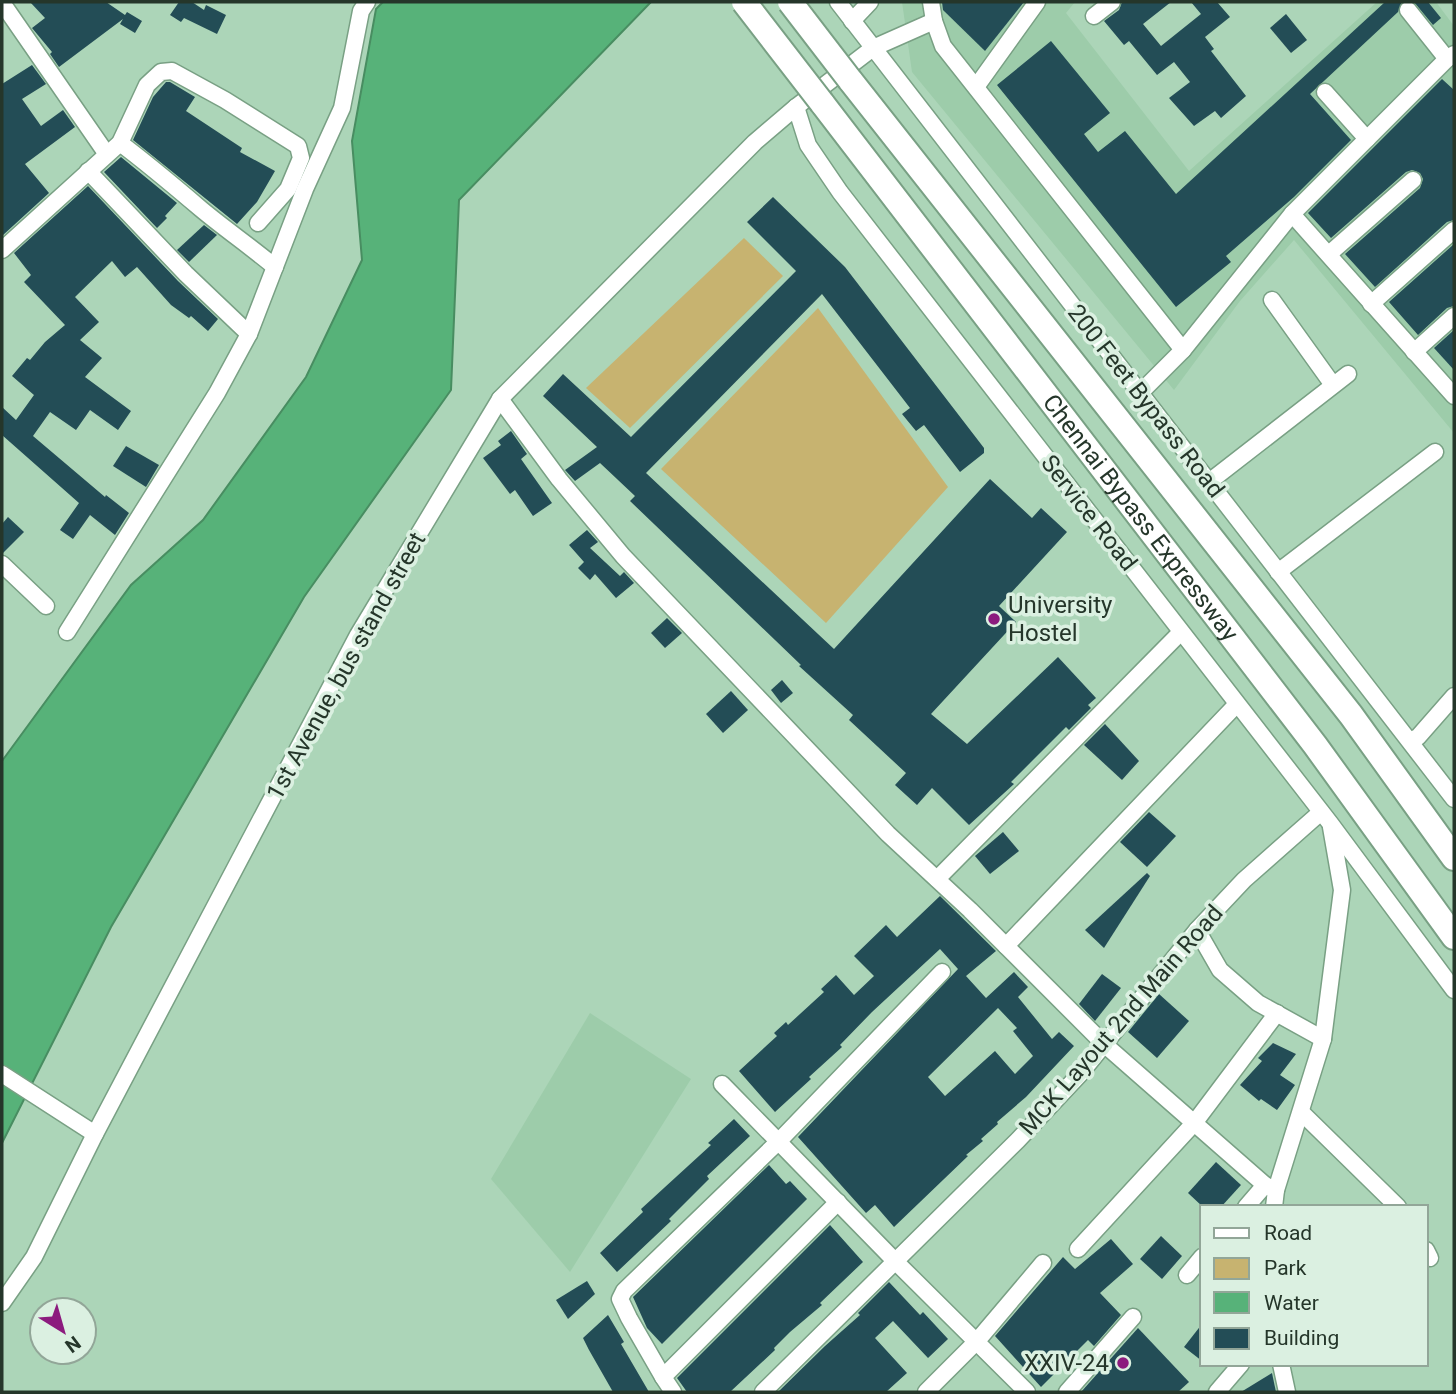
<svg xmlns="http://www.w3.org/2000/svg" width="1456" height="1394" viewBox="0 0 1456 1394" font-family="Roboto,sans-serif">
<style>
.built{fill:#9dccaa}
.green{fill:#c7b370}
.water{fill:#57b279;stroke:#488d61;stroke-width:2}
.building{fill:#234d56;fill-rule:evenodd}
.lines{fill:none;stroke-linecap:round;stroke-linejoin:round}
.minor-casing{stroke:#79a084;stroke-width:19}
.highway-casing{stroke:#79a084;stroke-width:28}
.minor{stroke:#fff;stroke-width:16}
.highway{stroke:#fff;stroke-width:24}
.highway-bridge-casing{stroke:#79a084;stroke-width:28;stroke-linecap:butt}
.highway-bridge{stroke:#fff;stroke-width:24}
.poi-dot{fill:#8c1b7e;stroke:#dbf0e1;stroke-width:2.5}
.labels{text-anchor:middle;stroke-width:7;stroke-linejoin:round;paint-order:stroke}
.street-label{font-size:24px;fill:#25362a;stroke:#dbf0e1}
.poi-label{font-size:24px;fill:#25362a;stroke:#dbf0e1;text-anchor:start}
</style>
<rect width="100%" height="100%" fill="#acd5b8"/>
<g class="built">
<path d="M 902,2 L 1075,2 L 1066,13 L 1189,171 L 1377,2 L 1436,2 L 1454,26 L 1454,433 L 1294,240 L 1240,301 L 1174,390 L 912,72 Z"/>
<path d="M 590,1013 L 691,1079 L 570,1272 L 491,1179 Z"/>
</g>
<g class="green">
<path d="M 744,238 L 783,276 L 630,428 L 586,388 Z"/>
<path d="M 818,308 L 948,487 L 826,623 L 661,469 Z"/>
</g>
<path class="water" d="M 383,2 L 651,2 L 459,200 L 451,390 L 304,597 L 111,927 L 2,1143 L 2,761 L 131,585 L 203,520 L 306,377 L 362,260 L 352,141 L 376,9 Z"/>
<g class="building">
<path d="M 30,2 L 106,2 L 125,15 L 127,12 L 142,21 L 135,33 L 120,24 L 123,19 L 59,67 L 50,54 L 52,52 L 32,28 L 45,18 Z"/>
<path d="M 179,2 L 192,2 L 204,10 L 206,5 L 226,15 L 217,34 L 184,18 L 181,22 L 170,15 Z"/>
<path d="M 942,2 L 1024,2 L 985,51 L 943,10 Z"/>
<path d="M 1122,2 L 1171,2 L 1143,24 L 1161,46 L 1201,14 L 1191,2 L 1217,2 L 1230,17 L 1205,37 L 1214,49 L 1211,51 L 1246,96 L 1221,118 L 1215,111 L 1194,126 L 1169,98 L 1190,82 L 1174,62 L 1157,75 L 1129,41 L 1124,45 L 1104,21 L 1119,10 Z"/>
<path d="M 1385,2 L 1402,2 L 1398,12 L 1310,94 L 1351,140 L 1294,197 L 1226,256 L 1231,262 L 1176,307 L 997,85 L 1051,41 L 1110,113 L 1084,134 L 1098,152 L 1125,131 L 1176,194 Z"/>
<path d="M 1414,2 L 1428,2 L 1441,18 L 1433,25 Z"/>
<path d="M 1286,14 L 1307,40 L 1291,53 L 1270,28 Z"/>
<path d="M 32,65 L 46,84 L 22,99 L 41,126 L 63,110 L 75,127 L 25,164 L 49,193 L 2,236 L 2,84 Z"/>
<path d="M 1442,79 L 1454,90 L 1454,220 L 1447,222 L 1375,287 L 1345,254 L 1420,188 L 1423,179 L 1420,173 L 1412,170 L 1406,172 L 1331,238 L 1308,213 Z"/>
<path d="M 166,82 L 170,82 L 195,97 L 186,111 L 242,148 L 240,152 L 275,171 L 257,202 L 237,224 L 133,140 L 153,97 Z"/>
<path d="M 121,157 L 177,203 L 165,216 L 167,218 L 157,228 L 104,172 Z"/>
<path d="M 88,186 L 178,281 L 218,319 L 208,331 L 191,316 L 189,318 L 171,305 L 137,267 L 125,277 L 112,261 L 75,297 L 99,322 L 80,340 L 102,358 L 85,377 L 131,411 L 118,430 L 90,410 L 76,430 L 50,412 L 33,436 L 105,497 L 106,495 L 129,513 L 115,535 L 90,515 L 73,539 L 60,530 L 79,503 L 2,435 L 2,407 L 16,420 L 34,395 L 12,376 L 27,358 L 30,360 L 45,342 L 65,325 L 24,282 L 31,275 L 14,253 Z"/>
<path d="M 773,197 L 845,267 L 984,448 L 984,453 L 960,472 L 924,425 L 916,431 L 902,414 L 910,408 L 822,294 L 646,473 L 834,649 L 990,479 L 1032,518 L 1041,508 L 1067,532 L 999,606 L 1016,622 L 931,714 L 967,744 L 1058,657 L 1096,698 L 1088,705 L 1091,708 L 1069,730 L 1066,727 L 1011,782 L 1014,784 L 969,825 L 932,788 L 917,805 L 895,785 L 906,773 L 849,720 L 853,715 L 799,666 L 801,665 L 630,501 L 635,496 L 600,463 L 575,481 L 565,470 L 597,447 L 543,396 L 563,374 L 631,437 L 796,271 L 747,222 Z"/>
<path d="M 204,225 L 217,235 L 189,262 L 177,250 Z"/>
<path d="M 1454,244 L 1454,306 L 1447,308 L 1418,335 L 1389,302 Z"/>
<path d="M 1454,330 L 1454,370 L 1434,348 Z"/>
<path d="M 511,431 L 527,454 L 521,459 L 552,503 L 533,516 L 515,490 L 510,494 L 483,458 L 501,445 L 498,441 Z"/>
<path d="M 126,446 L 159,465 L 146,487 L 113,466 Z"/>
<path d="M 8,517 L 24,532 L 2,554 L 2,524 Z"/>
<path d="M 587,530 L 598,542 L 590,548 L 620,576 L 624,572 L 634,583 L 616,598 L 595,574 L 590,580 L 578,568 L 584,562 L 569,545 Z"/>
<path d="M 667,618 L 682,633 L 665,648 L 651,633 Z"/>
<path d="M 782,680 L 793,693 L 781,703 L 771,690 Z"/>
<path d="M 731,691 L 748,710 L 723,733 L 706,714 Z"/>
<path d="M 1105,724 L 1139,761 L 1122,780 L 1084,745 Z"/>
<path d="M 1149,812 L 1176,836 L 1147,867 L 1120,842 Z"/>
<path d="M 1003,832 L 1019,851 L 990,874 L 975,856 Z"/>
<path d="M 1147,873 L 1150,876 L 1104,948 L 1085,930 Z"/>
<path d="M 940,896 L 996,951 L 966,976 L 986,998 L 1014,972 L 1028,987 L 1018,997 L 1052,1039 L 1059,1032 L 1074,1046 L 1026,1097 L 997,1122 L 998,1124 L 981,1139 L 983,1141 L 966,1155 L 968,1156 L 894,1227 L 875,1205 L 866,1213 L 798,1137 L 958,969 L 940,949 L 872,1012 L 840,1045 L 842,1047 L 809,1077 L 811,1079 L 775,1112 L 739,1071 L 777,1036 L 774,1033 L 786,1022 L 788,1025 L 824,992 L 821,989 L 836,975 L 854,995 L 874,976 L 854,956 L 886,925 L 897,937 ZM 998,1008 L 1017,1028 L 1013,1031 L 1033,1056 L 1015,1074 L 995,1051 L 945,1096 L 928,1077 Z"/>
<path d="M 1102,974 L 1121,988 L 1095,1021 L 1079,1004 Z"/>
<path d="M 1159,994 L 1189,1021 L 1157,1058 L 1128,1032 Z"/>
<path d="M 1273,1043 L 1296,1054 L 1280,1075 L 1295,1085 L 1277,1110 L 1261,1099 L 1259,1101 L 1240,1085 L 1262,1061 L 1258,1058 Z"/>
<path d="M 734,1119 L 750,1136 L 707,1176 L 709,1179 L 669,1219 L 671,1221 L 617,1272 L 600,1253 L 643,1212 L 641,1209 L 711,1145 L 708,1143 Z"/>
<path d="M 1216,1162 L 1241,1185 L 1221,1207 L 1203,1207 L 1188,1193 Z"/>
<path d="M 769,1165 L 786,1184 L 790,1181 L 807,1199 L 662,1344 L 647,1328 L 633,1297 Z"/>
<path d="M 830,1225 L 863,1262 L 820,1303 L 822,1305 L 790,1332 L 774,1348 L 775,1350 L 730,1392 L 687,1392 L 677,1378 Z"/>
<path d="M 1161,1236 L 1182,1256 L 1162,1279 L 1140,1259 Z"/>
<path d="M 1111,1239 L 1133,1264 L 1100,1293 L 1121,1315 L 1094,1346 L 1088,1340 L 1041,1387 L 995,1336 L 1063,1257 L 1075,1269 Z"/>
<path d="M 587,1281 L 595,1294 L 568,1319 L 556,1300 Z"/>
<path d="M 889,1282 L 920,1315 L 923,1312 L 948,1339 L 928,1358 L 893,1321 L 875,1338 L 907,1373 L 886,1392 L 778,1392 L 825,1346 L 860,1315 L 858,1313 Z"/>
<path d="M 608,1315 L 624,1342 L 621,1344 L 649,1392 L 613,1392 L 589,1350 L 583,1338 Z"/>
<path d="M 1202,1324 L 1202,1361 L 1184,1347 Z"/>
<path d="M 1138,1328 L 1189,1382 L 1178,1392 L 1081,1392 Z"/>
<path d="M 1272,1373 L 1276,1392 L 1241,1392 Z"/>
</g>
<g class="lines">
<g class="minor-casing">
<g id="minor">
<path d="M 838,2 L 1454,799"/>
<path d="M 931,2 L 934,21 L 943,46 L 1183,350"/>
<path d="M 5,7 L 106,153"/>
<path d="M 1408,10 L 1447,59"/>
<path d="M 1094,16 L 1112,2"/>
<path d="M 852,21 L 870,2"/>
<path d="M 976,87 L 1037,2"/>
<path d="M 1325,92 L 1367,139"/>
<path d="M 796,107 L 808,145 L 840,192 L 1330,823 L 1454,990"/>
<path d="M 120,143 C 148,164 174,186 201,209 C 225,229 251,247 275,267"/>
<path d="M 88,171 L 186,274 L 249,334"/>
<path d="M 1292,214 L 1454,396"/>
<path d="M 2,250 L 120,143 L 147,85 L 161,72 L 172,71 L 225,100 L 298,146 L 301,158 L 288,189 L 258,223"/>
<path d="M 1329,254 L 1413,180"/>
<path d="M 1272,300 L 1333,385"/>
<path d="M 1371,304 L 1454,230"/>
<path d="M 1414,352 L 1454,316"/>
<path d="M 1140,393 L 1183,350 L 1292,214 L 1447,59 L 1454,54"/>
<path d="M 500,399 L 559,479 L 623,556 L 888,834 L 970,910 L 1104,1044 L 1265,1185 L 1276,1190"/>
<path d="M 1209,482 L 1348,374"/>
<path d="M 2,564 L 46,606"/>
<path d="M 1278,572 L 1435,452"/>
<path d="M 67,632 L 217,393 L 249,334 L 305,189 L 342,108 L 361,11 L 367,2"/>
<path d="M 1410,741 L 1418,737 L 1454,696"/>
<path d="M 937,879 L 1181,632"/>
<path d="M 1197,930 L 1220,970 L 1258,1003 L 1323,1039"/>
<path d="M 1006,946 L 1237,704"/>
<path d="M 2,1074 L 95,1134"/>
<path d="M 722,1084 L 896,1262 L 1027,1392"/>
<path d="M 1301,1112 L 1398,1207"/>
<path d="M 1246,1207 L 1265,1185"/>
<path d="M 1274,1207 L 1276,1190 L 1323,1039 L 1342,890 L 1331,827"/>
<path d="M 1078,1249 L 1195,1122 L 1277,1013"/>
<path d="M 1426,1250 L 1430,1258"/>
<path d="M 1187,1275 L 1202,1257"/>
<path d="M 2,1303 L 34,1257 L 95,1134 L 358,635 L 500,399 L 755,142 L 796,107 L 873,48 L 934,21"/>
<path d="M 1281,1364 L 1287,1392"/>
<path d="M 663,1377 L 629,1318 L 620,1299 L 624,1291 L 779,1141 L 942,972"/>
<path d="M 673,1392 L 663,1377 L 838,1202"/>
<path d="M 763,1392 L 1018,1140 L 1080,1074 L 1197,930 L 1244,880 L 1321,812"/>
<path d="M 926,1392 L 977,1341 L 1043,1263"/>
<path d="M 1067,1392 L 1133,1317"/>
<path d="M 1217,1392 L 1241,1364"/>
</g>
</g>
<g class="highway-casing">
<g id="highway">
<path d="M 850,80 L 1351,715 L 1454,858"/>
<path id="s1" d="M 822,103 L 1315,745 L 1454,937"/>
</g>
</g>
<use href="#minor" class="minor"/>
<use href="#highway" class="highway"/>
<g class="highway-bridge-casing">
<g id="highway-bridge">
<path d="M 744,2 L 822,103"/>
<path d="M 790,2 L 850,80"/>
</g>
</g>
<use href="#highway-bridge" class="highway-bridge"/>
</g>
<g class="poi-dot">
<circle cx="994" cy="619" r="7"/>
<circle cx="1123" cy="1363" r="7"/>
</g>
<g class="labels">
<g class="street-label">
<text transform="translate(1146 401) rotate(52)" y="8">200 Feet Bypass Road</text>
<text transform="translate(1089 513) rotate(52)" y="8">Service Road</text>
<text dy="8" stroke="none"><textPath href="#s1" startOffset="523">Chennai Bypass Expressway</textPath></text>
<text transform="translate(346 666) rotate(-61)" y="8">1st Avenue, bus stand street</text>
<text transform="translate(1121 1020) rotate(-49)" y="8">MCK Layout 2nd Main Road</text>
</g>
<g class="poi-label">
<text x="1008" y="613">University<tspan x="1008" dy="28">Hostel</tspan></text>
<text x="1109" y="1371" text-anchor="end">XXIV-24</text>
</g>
</g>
<rect width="1456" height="1394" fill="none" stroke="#25362a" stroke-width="7"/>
<rect x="1200" y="1205" width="228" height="161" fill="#dbf0e1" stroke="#92a698" stroke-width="2"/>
<rect x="1214" y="1228" width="35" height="10" fill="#ffffff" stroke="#92a698" stroke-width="2"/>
<text x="1264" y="1240" font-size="21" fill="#25362a">Road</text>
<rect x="1214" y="1258" width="35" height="21" fill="#c7b370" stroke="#92a698" stroke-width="2"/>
<text x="1264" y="1275" font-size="21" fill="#25362a">Park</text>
<rect x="1214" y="1292" width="35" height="21" fill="#57b279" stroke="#92a698" stroke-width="2"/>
<text x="1264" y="1310" font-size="21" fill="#25362a">Water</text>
<rect x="1214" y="1328" width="35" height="21" fill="#234d56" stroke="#92a698" stroke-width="2"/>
<text x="1264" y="1345" font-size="21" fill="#25362a">Building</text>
<g transform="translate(63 1331) rotate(143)"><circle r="33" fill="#dbf0e1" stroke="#92a698" stroke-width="2"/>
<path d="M0-5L12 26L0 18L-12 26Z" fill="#8c1b7e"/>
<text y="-10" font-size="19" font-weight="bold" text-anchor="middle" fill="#25362a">N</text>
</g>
</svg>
